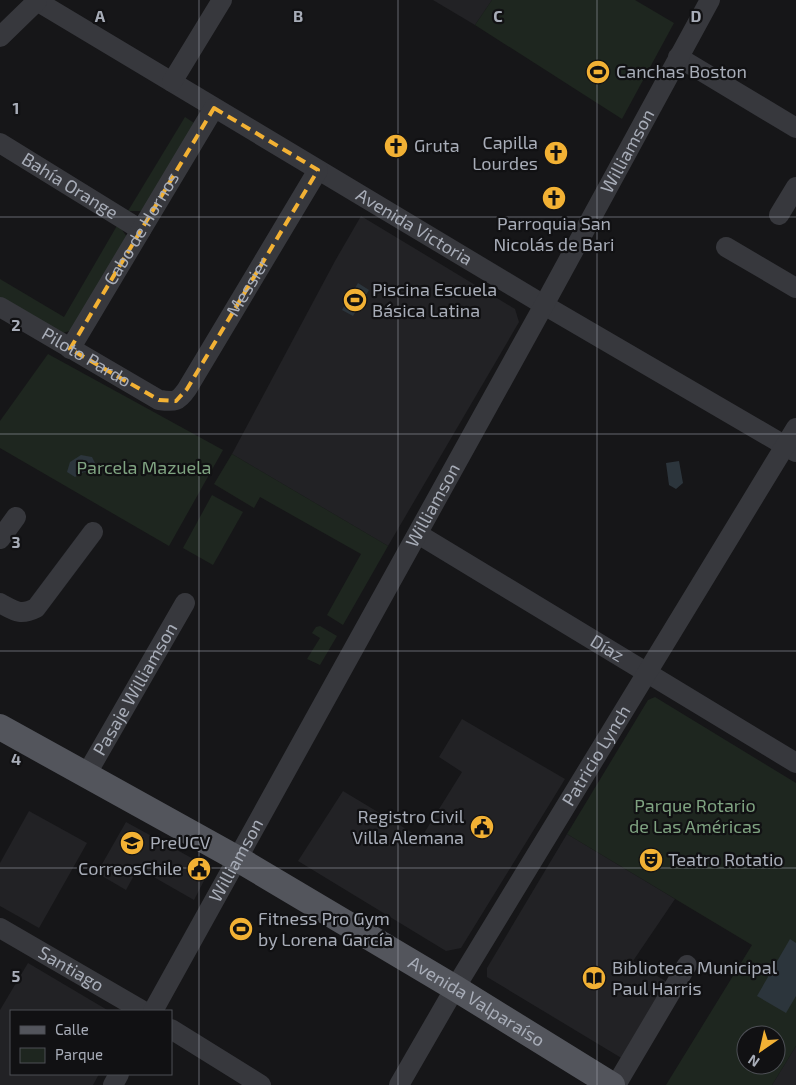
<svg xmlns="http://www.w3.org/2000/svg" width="796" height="1085" viewBox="0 0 796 1085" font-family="'Exo 2',sans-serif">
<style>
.built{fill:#222225}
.green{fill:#1e261f;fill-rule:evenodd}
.water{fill:#2c353c}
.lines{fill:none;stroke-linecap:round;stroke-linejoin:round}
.minor{stroke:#37383d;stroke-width:20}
.major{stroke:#53555c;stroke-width:26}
.marked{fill:none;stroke:#f2b134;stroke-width:4;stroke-dasharray:10 6;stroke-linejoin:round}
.grid{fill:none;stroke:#a8adb8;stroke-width:1;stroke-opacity:0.55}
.labels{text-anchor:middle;stroke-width:4.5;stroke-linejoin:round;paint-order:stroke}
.poi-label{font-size:18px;fill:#a8adb8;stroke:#111113;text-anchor:start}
.street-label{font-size:18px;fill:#a8adb8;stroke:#111113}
.park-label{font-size:18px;fill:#7fa381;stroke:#111113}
.grid-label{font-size:16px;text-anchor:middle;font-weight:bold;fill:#a8adb8;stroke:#111113;stroke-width:4.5;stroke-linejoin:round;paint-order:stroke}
</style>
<rect width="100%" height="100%" fill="#161618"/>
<g class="built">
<path d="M 433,0 L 492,0 L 475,25 Z"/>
<path d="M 361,216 L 515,309 L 519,322 L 388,546 L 232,454 L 335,261 Z"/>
<path d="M 462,719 L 565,779 L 461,948 L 446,951 L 298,861 L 343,791 L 421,838 L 462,772 L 439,757 Z"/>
<path d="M 29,811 L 87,843 L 39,928 L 0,906 L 0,863 Z"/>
<path d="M 126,822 L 208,867 L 209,871 L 194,900 L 138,868 L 126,890 L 97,873 Z"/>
<path d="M 567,834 L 675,899 L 633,961 L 667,982 L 623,1059 L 487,977 L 487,968 Z"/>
<path d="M 28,963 L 109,1011 L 11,1011 L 11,1074 L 99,1074 L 93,1085 L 0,1085 L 0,1010 Z"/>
<path d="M 796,1046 L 796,1085 L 772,1085 Z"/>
</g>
<g class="green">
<path d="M 492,0 L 635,0 L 674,23 L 622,119 L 475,25 Z"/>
<path d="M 185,117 L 194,123 L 143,211 L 128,211 Z"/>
<path d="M 118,224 L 127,237 L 72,330 L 60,334 L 0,297 L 0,279 L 64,317 Z"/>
<path d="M 48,354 L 223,450 L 169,546 L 0,448 L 0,421 Z"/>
<path d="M 232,454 L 388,546 L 343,625 L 327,615 L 361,554 L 260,497 L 254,508 L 214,484 Z"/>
<path d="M 212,495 L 243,512 L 213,565 L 183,548 Z"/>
<path d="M 320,626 L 337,636 L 320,665 L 307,659 L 320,638 L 312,633 L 316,627 Z"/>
<path d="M 655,697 L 796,783 L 796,1046 L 772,1085 L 666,1085 L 752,945 L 567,834 L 648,700 ZM 746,1035 L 776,1035 L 776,1065 L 746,1065 Z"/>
</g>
<g class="water">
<path d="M 358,283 L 369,290 L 353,316 L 342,310 Z"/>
<path d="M 81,455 L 92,457 L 96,465 L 92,474 L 84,472 L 75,477 L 67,472 L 70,462 Z"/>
<path d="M 679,461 L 683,483 L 676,489 L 669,485 L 666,463 Z"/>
<path d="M 790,939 L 796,943 L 796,996 L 786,1013 L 757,996 Z"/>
</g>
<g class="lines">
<g class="minor">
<path id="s1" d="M 35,0 L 544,305 L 796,452"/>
<path d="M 0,37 L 37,1"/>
<path d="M 678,57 L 796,128"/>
<path d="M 172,82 L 222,0"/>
<path id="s2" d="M 0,143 L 141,230"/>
<path d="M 779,215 L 796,187"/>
<path d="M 726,247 L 796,288"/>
<path id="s3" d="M 0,307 L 159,400 C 175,402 178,402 187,389 L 318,170"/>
<path id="s4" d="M 70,349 L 214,108"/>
<path id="s5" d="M 418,534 L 796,763"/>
<path d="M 0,539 L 16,517"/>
<path d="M 0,603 C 15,611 20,616 36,608 L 93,532"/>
<path id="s6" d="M 86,775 L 185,603"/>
<path id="s7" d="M 0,928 L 143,1011"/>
<path id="s8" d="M 153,1011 L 544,305 L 710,0"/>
<path d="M 171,1029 L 261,1085"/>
<path d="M 113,1085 L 119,1074"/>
<path id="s9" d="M 399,1085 L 455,988 L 796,428"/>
<path d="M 616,1085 L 687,965"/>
</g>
<path class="major" id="s10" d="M 0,727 L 238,859 L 455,988 L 612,1085"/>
</g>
<path class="marked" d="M 214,108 L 318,170 L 187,389 L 176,401 L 159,400 L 70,349 Z"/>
<path class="grid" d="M 199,0 L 199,1085M 398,0 L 398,1085M 597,0 L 597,1085M 0,217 L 796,217M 0,434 L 796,434M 0,651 L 796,651M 0,868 L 796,868"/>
<defs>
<g id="stadium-disc" transform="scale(1.25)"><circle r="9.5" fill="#f2b134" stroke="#111113"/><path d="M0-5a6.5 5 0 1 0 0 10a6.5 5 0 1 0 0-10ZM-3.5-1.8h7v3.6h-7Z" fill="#111"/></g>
<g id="church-disc" transform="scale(1.25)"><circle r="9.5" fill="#f2b134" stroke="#111113"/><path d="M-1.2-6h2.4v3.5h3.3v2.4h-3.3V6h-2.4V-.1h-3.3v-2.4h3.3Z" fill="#111"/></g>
<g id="civic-disc" transform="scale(1.25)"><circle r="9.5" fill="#f2b134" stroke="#111113"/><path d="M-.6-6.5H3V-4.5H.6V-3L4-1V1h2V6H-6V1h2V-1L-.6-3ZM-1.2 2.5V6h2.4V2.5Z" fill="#111"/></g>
<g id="university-disc" transform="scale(1.25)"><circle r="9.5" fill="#f2b134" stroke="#111113"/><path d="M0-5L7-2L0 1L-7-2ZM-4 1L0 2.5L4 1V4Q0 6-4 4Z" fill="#111"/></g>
<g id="theatre-disc" transform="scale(1.25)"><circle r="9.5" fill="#f2b134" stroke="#111113"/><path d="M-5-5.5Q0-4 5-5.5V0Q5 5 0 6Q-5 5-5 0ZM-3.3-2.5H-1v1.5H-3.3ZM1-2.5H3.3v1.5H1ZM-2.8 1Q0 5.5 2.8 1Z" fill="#111"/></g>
<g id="library-disc" transform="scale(1.25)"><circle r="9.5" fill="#f2b134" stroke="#111113"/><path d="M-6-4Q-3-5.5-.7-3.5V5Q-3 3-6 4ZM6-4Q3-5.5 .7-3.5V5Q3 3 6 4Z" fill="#111"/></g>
</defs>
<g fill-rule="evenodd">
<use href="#stadium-disc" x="598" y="72"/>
<use href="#church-disc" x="396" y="146"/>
<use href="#church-disc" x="556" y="153"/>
<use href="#church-disc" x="554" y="198"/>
<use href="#stadium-disc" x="355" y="300"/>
<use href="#civic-disc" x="482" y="827"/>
<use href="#university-disc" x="132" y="843"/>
<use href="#theatre-disc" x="651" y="860"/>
<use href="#civic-disc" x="199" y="869"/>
<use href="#stadium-disc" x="241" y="929"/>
<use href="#library-disc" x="594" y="978"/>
</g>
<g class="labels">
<g class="poi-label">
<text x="616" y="78">Canchas Boston</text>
<text x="538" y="149" text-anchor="end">Capilla<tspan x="538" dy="21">Lourdes</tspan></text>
<text x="414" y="152">Gruta</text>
<text x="554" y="230" text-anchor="middle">Parroquia San<tspan x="554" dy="21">Nicolás de Bari</tspan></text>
<text x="372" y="296">Piscina Escuela<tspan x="372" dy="21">Básica Latina</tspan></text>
<text x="464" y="823" text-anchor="end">Registro Civil<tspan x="464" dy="21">Villa Alemana</tspan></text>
<text x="150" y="849">PreUCV</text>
<text x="668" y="866">Teatro Rotatio</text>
<text x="182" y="875" text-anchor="end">CorreosChile</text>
<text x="258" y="925">Fitness Pro Gym<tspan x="258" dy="21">by Lorena García</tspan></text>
<text x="612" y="974">Biblioteca Municipal<tspan x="612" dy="21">Paul Harris</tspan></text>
</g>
<g class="street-label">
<text dy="6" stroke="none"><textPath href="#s8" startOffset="982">Williamson</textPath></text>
<text dy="6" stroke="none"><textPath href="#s2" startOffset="82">Bahía Orange</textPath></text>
<text dy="6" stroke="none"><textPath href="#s4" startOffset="140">Cabo de Hornos</textPath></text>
<text dy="6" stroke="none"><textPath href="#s1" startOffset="442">Avenida Victoria</textPath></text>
<text dy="6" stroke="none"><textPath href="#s3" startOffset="336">Messier</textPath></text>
<text dy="6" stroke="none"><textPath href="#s3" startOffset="100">Piloto Pardo</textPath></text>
<text dy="6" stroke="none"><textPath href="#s8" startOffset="578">Williamson</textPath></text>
<text dy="6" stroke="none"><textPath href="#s5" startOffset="221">Díaz</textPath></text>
<text dy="6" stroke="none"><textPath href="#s6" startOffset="99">Pasaje Williamson</textPath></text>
<text dy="6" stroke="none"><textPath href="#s9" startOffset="384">Patricio Lynch</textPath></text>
<text dy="6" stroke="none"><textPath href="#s8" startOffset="172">Williamson</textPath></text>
<text dy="6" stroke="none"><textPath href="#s7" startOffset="82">Santiago</textPath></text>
<text dy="6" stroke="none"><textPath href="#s10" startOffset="550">Avenida Valparaíso</textPath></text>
</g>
<g class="park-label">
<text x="144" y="474">Parcela Mazuela</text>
<text x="695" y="812">Parque Rotario<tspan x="695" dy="21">de Las Américas</tspan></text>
</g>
</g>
<g class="grid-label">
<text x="100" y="22">A</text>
<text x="298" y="22">B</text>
<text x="498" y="22">C</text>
<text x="696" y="22">D</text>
<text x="16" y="114">1</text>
<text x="16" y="331">2</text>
<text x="16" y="548">3</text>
<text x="16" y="765">4</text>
<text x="16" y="982">5</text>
</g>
<rect x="10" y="1010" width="162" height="65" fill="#111113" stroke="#4d4f55"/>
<rect x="20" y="1026" width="25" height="8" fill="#53555c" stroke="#4d4f55"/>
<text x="55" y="1035" font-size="15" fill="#a8adb8">Calle</text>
<rect x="20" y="1048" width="25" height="15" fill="#1e261f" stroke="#4d4f55"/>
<text x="55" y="1060" font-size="15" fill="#a8adb8">Parque</text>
<g transform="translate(761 1050) rotate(214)"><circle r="24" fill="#111113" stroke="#4d4f55"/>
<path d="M0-4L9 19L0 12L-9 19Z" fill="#f2b134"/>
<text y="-8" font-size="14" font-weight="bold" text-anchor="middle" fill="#a8adb8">N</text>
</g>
</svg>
